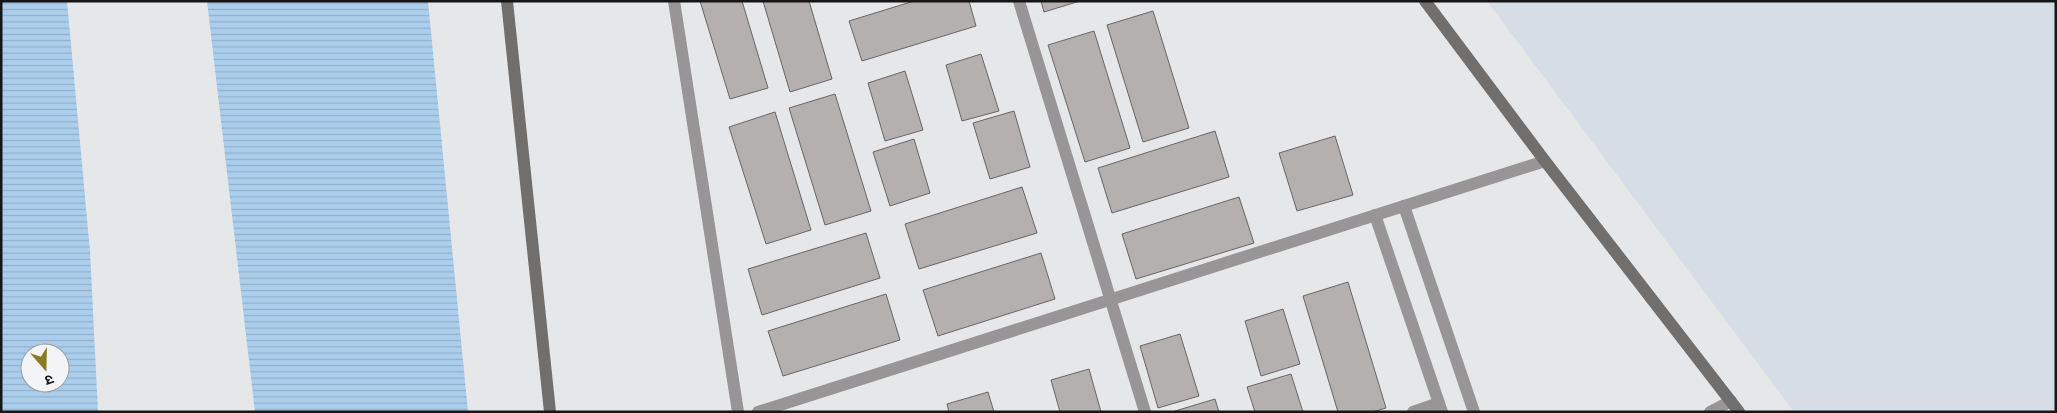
<svg xmlns="http://www.w3.org/2000/svg" width="2057" height="413" viewBox="0 0 2057 413" font-family="Inter,'Noto Sans Devanagari',sans-serif">
<style>
.built{fill:#d7dde6}
.water{fill:url(#water-rules);fill-rule:evenodd}
.building{fill:#b3b0af;stroke:#686664}
.lines{fill:none;stroke-linecap:round;stroke-linejoin:round}
.street{stroke:#979595;stroke-width:12}
.secondary{stroke:#706f6e;stroke-width:12}
</style>
<defs>
<pattern id="water-rules" width="6" height="5" patternUnits="userSpaceOnUse" patternTransform="scale(1.25)"><rect width="6" height="5" fill="#abceed"/><path d="M0 2.5h6" fill="none" stroke="#92b0ca"/></pattern>
</defs>
<rect width="100%" height="100%" fill="#e6e7e9"/>
<path class="built" d="M 1487,1 L 2056,1 L 2056,412 L 1794,412 Z"/>
<g class="water">
<path d="M 1,1 L 67,1 L 90,251 L 98,412 L 1,412 ZM 30,353 L 60,353 L 60,383 L 30,383 Z"/>
<path d="M 207,1 L 428,1 L 468,412 L 255,412 Z"/>
</g>
<g class="building">
<path d="M 700,1 L 742,1 L 768,88 L 730,99 Z"/>
<path d="M 763,1 L 809,1 L 832,79 L 790,92 Z"/>
<path d="M 914,1 L 969,1 L 976,26 L 862,61 L 849,21 Z"/>
<path d="M 1041,1 L 1080,1 L 1044,12 Z"/>
<path d="M 1153,11 L 1189,128 L 1143,142 L 1107,25 Z"/>
<path d="M 1094,31 L 1130,148 L 1085,162 L 1048,45 Z"/>
<path d="M 981,54 L 999,111 L 962,121 L 946,65 Z"/>
<path d="M 905,71 L 923,130 L 885,141 L 868,83 Z"/>
<path d="M 835,94 L 871,211 L 825,225 L 789,108 Z"/>
<path d="M 1014,111 L 1030,167 L 990,179 L 973,123 Z"/>
<path d="M 775,112 L 811,230 L 766,244 L 729,127 Z"/>
<path d="M 1215,131 L 1229,177 L 1112,213 L 1098,168 Z"/>
<path d="M 1335,136 L 1353,195 L 1297,211 L 1279,153 Z"/>
<path d="M 914,139 L 930,193 L 890,206 L 873,152 Z"/>
<path d="M 1022,187 L 1037,233 L 919,269 L 905,224 Z"/>
<path d="M 1239,197 L 1254,243 L 1136,279 L 1122,234 Z"/>
<path d="M 866,233 L 880,278 L 762,315 L 748,269 Z"/>
<path d="M 1041,253 L 1055,299 L 938,336 L 923,290 Z"/>
<path d="M 1348,282 L 1386,408 L 1372,412 L 1338,412 L 1303,296 Z"/>
<path d="M 886,294 L 900,340 L 783,376 L 768,331 Z"/>
<path d="M 1283,309 L 1300,364 L 1261,376 L 1245,321 Z"/>
<path d="M 1180,334 L 1199,396 L 1158,408 L 1140,346 Z"/>
<path d="M 1089,369 L 1101,412 L 1060,412 L 1051,380 Z"/>
<path d="M 1291,374 L 1303,412 L 1255,412 L 1247,387 Z"/>
<path d="M 988,392 L 994,412 L 949,412 L 947,404 Z"/>
<path d="M 1215,399 L 1219,412 L 1175,412 L 1175,411 Z"/>
</g>
<g class="lines">
<g class="street">
<path d="M 674,1 L 738,412"/>
<path d="M 1019,1 L 1145,412"/>
<path d="M 1404,206 L 1474,412"/>
<path d="M 1375,215 L 1442,412"/>
<path d="M 758,412 L 1545,161"/>
<path d="M 1413,412 L 1439,403"/>
<path d="M 1710,412 L 1731,401"/>
</g>
<g class="secondary">
<path d="M 507,1 L 550,412"/>
<path d="M 1425,1 L 1545,161 L 1739,412"/>
</g>
</g>
<rect width="2057" height="413" fill="none" stroke="#161617" stroke-width="5"/>
<g transform="translate(45 368) rotate(160)"><circle r="24" fill="#f3f4f7" stroke="#9b9b9d"/>
<path d="M0-4L9 19L0 12L-9 19Z" fill="#8c7a20"/>
<text y="-8" font-size="14" font-weight="bold" text-anchor="middle" fill="#161617">उ</text>
</g>
</svg>
